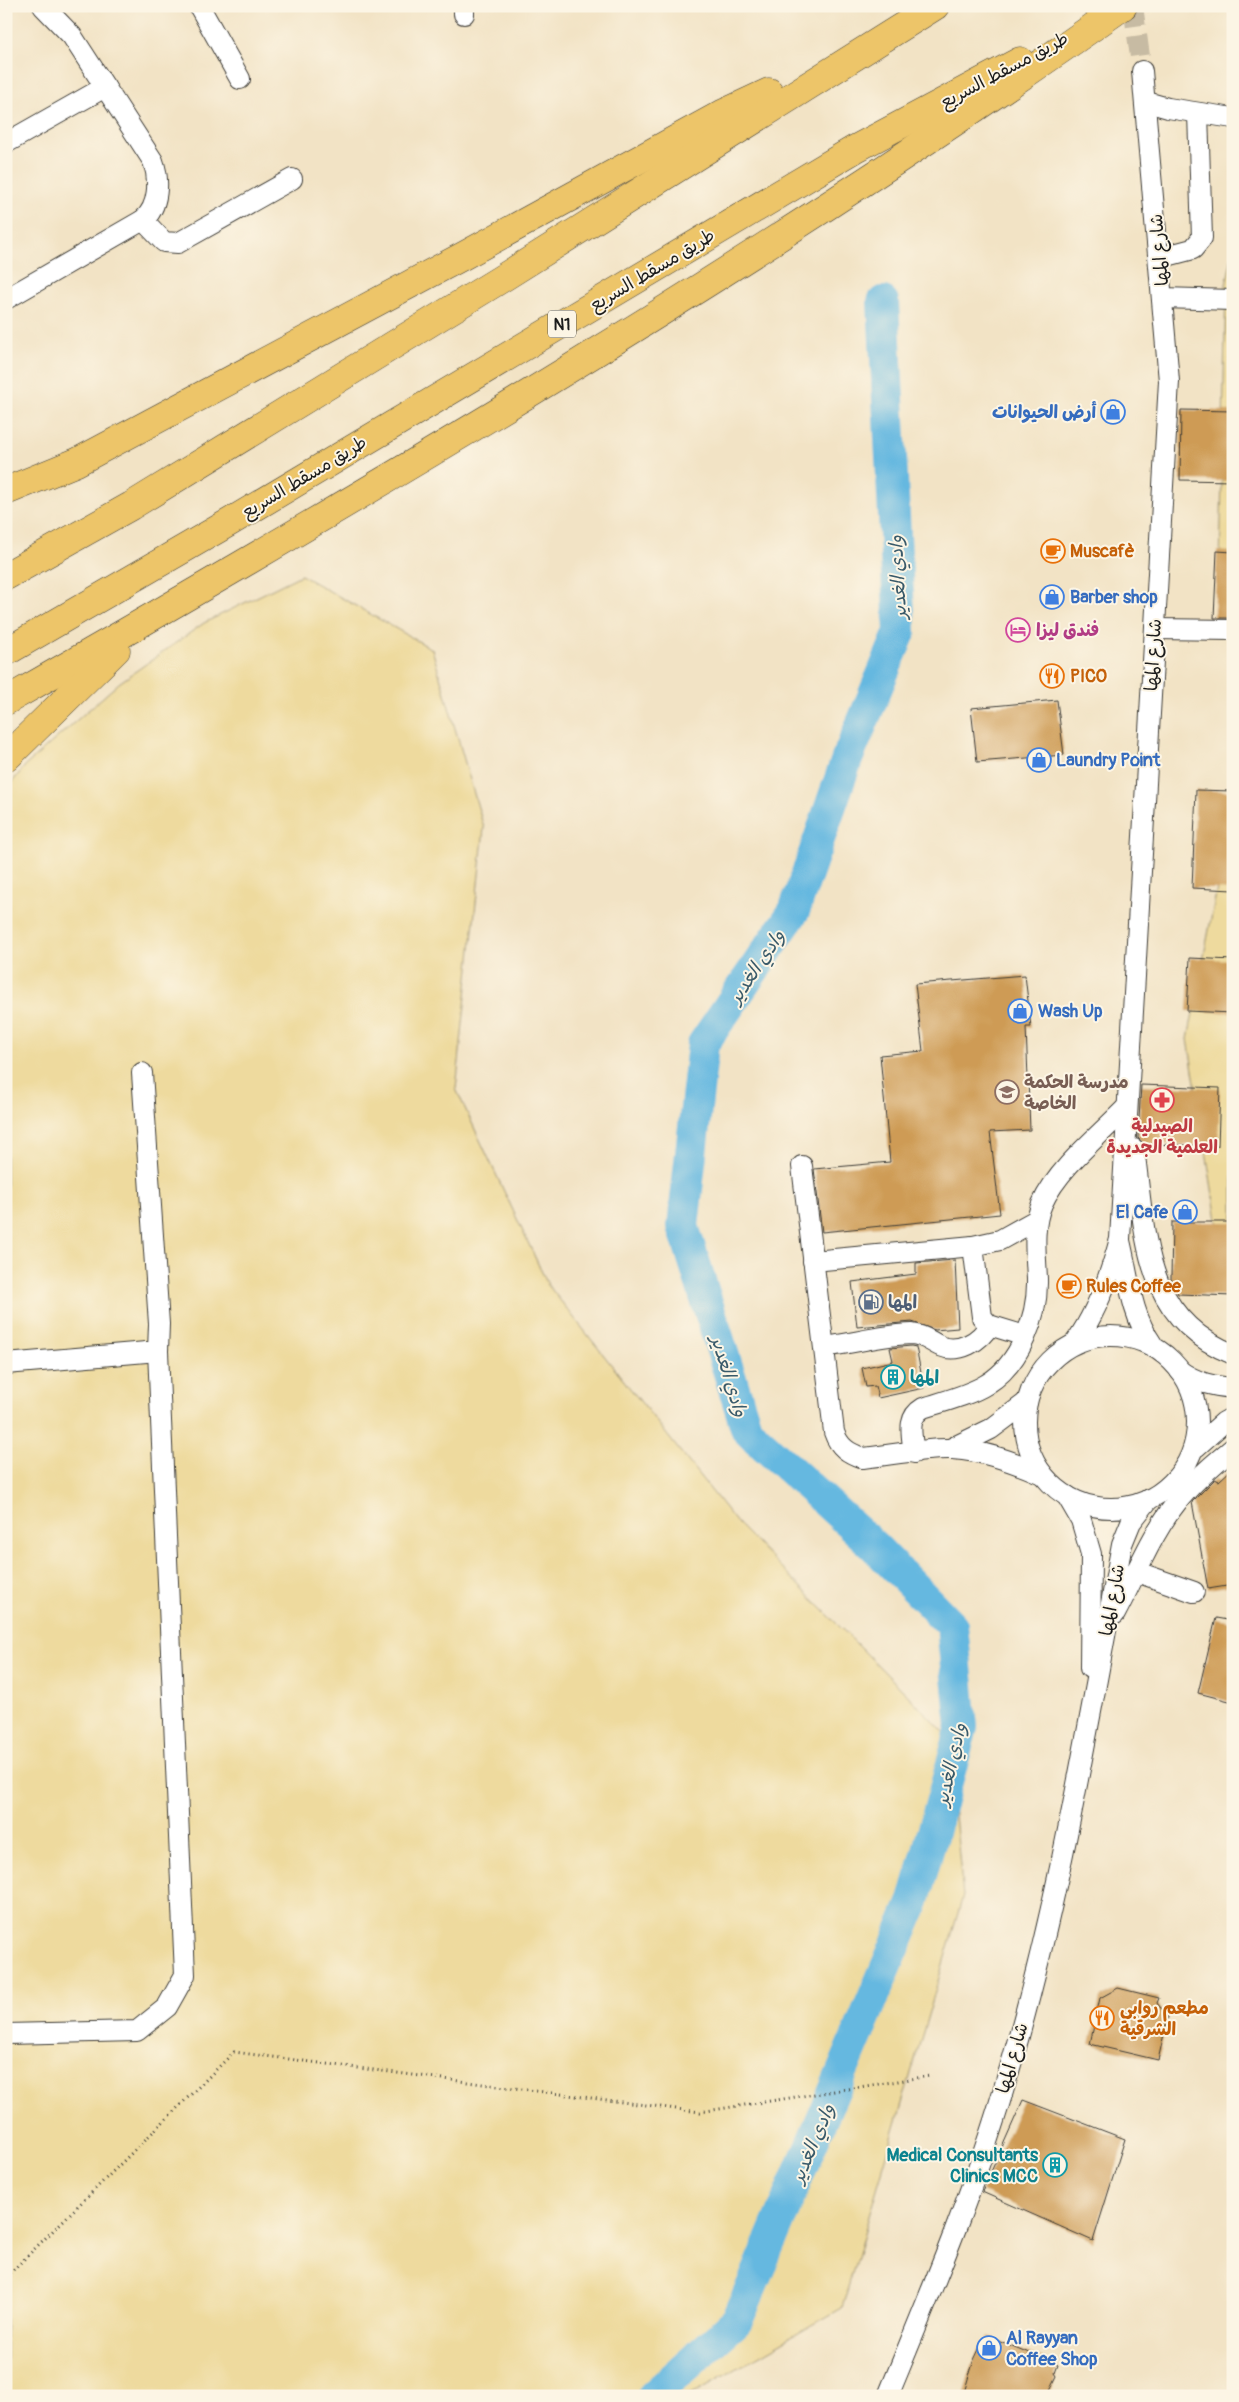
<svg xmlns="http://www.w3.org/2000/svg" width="1239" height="2402" viewBox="0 0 1239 2402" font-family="Pangolin,'Playpen Sans Arabic',sans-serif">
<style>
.sand{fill:#eeda9e;stroke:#857b5d}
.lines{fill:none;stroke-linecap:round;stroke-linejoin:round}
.river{stroke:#65b8e0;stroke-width:32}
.building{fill:#ce9b55}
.minor-tunnel{stroke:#c7bba3;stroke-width:20;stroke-dasharray:20 10;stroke-linecap:butt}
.minor-casing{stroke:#3c3a35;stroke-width:22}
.highway-casing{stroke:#3c3a35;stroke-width:29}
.path{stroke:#3c3a35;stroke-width:3;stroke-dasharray:1 4;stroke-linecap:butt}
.minor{stroke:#fff;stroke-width:20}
.highway{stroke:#edc569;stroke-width:28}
.labels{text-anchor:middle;stroke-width:4;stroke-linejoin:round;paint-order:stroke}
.shield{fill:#fcf5e5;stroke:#5f5d58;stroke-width:1}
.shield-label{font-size:16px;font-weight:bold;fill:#1c1c1c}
.street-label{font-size:18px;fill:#1c1c1c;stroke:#fcf5e5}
.shop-label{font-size:18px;font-weight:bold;fill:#366cbe;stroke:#fcf5e5;text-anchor:start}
.food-label{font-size:18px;font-weight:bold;fill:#c56008;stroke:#fcf5e5;text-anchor:start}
.hotel-label{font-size:18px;font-weight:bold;fill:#b23c85;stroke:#fcf5e5;text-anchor:start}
.education-label{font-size:18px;font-weight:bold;fill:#785e54;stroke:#fcf5e5;text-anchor:start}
.health-label{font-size:18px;font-weight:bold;fill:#be3a42;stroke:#fcf5e5}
.service-label{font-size:18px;font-weight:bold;fill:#4e5e75;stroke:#fcf5e5;text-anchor:start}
.culture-label{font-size:18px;font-weight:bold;fill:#0d838f;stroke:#fcf5e5;text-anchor:start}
.water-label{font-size:19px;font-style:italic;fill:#395a6a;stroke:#fcf5e5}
</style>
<rect width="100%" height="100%" fill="#fcf5e5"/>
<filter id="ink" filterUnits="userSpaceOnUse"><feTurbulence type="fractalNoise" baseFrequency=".02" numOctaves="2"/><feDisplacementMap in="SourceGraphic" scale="10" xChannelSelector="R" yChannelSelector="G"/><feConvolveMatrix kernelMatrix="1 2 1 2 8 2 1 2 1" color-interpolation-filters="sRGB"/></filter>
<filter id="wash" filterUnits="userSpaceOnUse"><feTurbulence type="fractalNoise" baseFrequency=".0096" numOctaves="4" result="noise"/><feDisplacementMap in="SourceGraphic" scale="20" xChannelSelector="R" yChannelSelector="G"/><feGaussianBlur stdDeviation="1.12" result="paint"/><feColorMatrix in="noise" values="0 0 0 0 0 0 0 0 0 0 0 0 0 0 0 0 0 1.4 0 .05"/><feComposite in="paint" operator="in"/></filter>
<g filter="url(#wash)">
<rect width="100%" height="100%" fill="#f2e3c5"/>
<g class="sand">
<path d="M 1233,252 L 1233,568 L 1220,568 L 1226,285 Z"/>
<path d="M 301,575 L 432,649 L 484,828 L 456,1089 L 548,1285 L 737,1523 L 947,1735 L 963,1896 L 842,2308 L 689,2396 L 6,2396 L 6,790 L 25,766 L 119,683 L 204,623 Z"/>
<path d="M 1233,866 L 1233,1255 L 1221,1245 L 1188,1039 L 1221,867 Z"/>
</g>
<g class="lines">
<path class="river" d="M 653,2396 L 737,2321 L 914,1901 L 962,1727 L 952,1626 L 874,1546 L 747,1430 L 683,1226 L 703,1044 L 794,911 L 847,759 L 900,632 L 883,302"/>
</g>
<g id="blocks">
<g class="building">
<path d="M 1181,410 L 1233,411 L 1233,481 L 1180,480 Z"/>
<path d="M 1217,551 L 1233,552 L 1233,618 L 1214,618 Z"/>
<path d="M 1057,700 L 1064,755 L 977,762 L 971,708 Z"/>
<path d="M 1196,790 L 1233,791 L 1233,890 L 1192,888 Z"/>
<path d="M 1190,958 L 1233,960 L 1233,1013 L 1187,1011 Z"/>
<path d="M 1025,975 L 1031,1027 L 1026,1027 L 1030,1130 L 990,1132 L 1000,1214 L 822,1232 L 814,1169 L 890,1162 L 880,1055 L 923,1051 L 915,984 Z"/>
<path d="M 1141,1085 L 1220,1088 L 1218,1146 L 1144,1144 L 1138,1138 Z"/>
<path d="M 1172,1222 L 1233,1222 L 1233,1296 L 1178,1294 L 1171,1279 Z"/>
<path d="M 955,1260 L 958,1328 L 935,1330 L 912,1322 L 857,1327 L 852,1282 L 916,1274 L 916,1263 Z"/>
<path d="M 911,1346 L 916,1347 L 924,1388 L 878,1398 L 875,1386 L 866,1387 L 862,1368 L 893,1361 L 890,1348 Z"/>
<path d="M 1233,1468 L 1233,1585 L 1208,1589 L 1192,1502 L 1215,1479 L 1219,1481 Z"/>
<path d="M 1216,1618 L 1233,1621 L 1233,1702 L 1198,1693 Z"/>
<path d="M 1118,1988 L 1159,1998 L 1157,2003 L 1168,2017 L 1158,2060 L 1090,2044 L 1100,1998 Z"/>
<path d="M 1023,2100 L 1125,2139 L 1093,2241 L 982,2192 Z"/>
<path d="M 988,2336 L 1058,2365 L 1055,2373 L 1057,2376 L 1047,2396 L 963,2396 L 973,2362 L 982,2343 L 986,2341 Z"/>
</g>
</g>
</g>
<g filter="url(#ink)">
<use href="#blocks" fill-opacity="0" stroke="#3c3a35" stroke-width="1"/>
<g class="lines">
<path class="minor-tunnel" d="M 1133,6 L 1142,71"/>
<g class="minor-casing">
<g id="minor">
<path d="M 199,6 L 240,79"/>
<path d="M 464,6 L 464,14"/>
<path d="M 1147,102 L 1168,108 L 1233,118"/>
<path d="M 6,143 L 105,87"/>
<path d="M 143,220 L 164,242 L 178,243 L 292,179"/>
<path d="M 1159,258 L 1193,249 L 1202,238 L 1198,113"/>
<path d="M 1162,298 L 1233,300"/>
<path d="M 6,299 L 143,220 C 159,207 160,180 153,161 L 72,36 L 43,6"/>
<path d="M 1155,629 L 1233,630"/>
<path d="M 1134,1149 C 1146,1231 1141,1318 1233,1354"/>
<path d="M 802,1166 L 834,1432 C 839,1447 848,1453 863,1458 C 891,1455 925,1448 952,1449 C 984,1451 1012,1461 1042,1474"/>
<path d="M 1120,1241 C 1129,1277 1130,1312 1152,1344"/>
<path d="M 973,1246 L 982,1317 L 989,1325 L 1025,1336"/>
<path d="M 813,1261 L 973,1246 L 1000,1240 L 1036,1220"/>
<circle cx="1111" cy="1422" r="86"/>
<path d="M 1075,1343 C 1097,1312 1110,1276 1120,1239 L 1169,381 L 1142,71"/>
<path d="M 824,1347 C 849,1344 888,1334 912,1334 C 924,1335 931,1342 940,1346 C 959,1354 981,1341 989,1325"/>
<path d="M 6,1364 L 158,1351 L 159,1324 L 142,1073"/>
<path d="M 1180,1371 C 1197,1383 1213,1386 1233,1388"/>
<path d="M 1196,1447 L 1224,1422 L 1233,1417"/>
<path d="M 950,1449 L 991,1429 L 1027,1402"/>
<path d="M 914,1453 C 912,1435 906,1418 923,1408 C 942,1402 970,1395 987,1384 C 1020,1364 1038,1317 1037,1279 C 1036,1254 1032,1227 1042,1204 C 1058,1168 1100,1135 1127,1107"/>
<path d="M 1067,1496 L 1081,1520 L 1091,1554 L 1090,1668"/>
<path d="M 1137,1572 L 1194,1592"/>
<path d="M 1115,1614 C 1136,1575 1153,1529 1182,1496 C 1197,1478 1215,1463 1233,1448"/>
<path d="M 6,2034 L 137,2031 L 167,2007 L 185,1975 L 158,1351"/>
<path d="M 888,2396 C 930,2294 973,2193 1004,2088 C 1058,1910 1088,1726 1122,1544 L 1131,1522 L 1149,1499"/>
</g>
</g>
<g class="highway-casing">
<g id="highway">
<path d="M 6,491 L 77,462 L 463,256 L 722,114 L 769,92"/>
<path d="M 6,576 L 131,506 L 501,279 L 935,6"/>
<path d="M 6,652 L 230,522 L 855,149 L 1020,61"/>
<path d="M 6,701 C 386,483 765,259 1123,6"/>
<path d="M 6,758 L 116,650"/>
</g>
</g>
<path class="path" d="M 6,2277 L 234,2052 L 700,2112 L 930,2076"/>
<use href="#minor" class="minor"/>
<use href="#highway" class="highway"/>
</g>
</g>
<defs>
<g id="shop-ring" transform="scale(1.25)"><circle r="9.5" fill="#fcf5e5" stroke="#3f7fe0" stroke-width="1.5"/><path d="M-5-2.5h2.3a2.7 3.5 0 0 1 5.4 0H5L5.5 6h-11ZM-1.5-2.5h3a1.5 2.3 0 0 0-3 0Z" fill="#3f7fe0"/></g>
<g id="cafe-ring" transform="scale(1.25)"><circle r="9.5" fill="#fcf5e5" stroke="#e8710a" stroke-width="1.5"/><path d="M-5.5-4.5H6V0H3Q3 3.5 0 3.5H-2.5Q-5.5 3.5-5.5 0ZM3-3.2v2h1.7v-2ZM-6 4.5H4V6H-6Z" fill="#e8710a"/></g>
<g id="hotel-ring" transform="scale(1.25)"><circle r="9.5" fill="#fcf5e5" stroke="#d1479c" stroke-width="1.5"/><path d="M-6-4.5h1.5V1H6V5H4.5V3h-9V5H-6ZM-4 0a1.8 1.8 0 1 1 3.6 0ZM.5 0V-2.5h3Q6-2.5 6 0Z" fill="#d1479c"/></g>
<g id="restaurant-ring" transform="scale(1.25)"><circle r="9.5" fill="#fcf5e5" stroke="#e8710a" stroke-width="1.5"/><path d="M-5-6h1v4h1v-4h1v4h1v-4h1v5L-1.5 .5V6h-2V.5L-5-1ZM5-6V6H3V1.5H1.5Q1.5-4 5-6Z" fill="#e8710a"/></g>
<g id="school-ring" transform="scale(1.25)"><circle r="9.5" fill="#fcf5e5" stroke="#8d6e63" stroke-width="1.5"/><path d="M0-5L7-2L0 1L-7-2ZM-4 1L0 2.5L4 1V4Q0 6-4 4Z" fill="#8d6e63"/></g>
<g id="pharmacy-ring" transform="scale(1.25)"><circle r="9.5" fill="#fcf5e5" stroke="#e0444e" stroke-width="1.5"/><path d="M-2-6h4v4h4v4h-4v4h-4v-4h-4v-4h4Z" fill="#e0444e"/></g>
<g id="fuel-ring" transform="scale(1.25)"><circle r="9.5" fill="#fcf5e5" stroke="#5c6f8a" stroke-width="1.5"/><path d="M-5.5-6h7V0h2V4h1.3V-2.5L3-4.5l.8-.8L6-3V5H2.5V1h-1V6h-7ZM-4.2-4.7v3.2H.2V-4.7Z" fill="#5c6f8a"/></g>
<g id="building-ring" transform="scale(1.25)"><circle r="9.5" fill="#fcf5e5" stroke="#0f9aa8" stroke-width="1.5"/><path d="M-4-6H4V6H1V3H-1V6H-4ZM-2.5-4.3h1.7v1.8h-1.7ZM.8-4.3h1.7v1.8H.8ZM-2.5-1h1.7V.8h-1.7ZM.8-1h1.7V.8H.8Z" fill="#0f9aa8"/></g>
</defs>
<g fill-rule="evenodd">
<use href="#shop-ring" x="1113" y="412"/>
<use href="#cafe-ring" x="1053" y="551"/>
<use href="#shop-ring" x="1052" y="597"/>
<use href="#hotel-ring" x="1018" y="630"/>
<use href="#restaurant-ring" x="1052" y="676"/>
<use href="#shop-ring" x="1039" y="760"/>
<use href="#shop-ring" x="1020" y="1011"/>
<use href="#school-ring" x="1007" y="1092"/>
<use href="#pharmacy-ring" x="1162" y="1100"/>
<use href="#shop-ring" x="1185" y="1212"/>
<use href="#cafe-ring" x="1069" y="1286"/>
<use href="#fuel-ring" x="871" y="1302"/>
<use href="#building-ring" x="893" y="1377"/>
<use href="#restaurant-ring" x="1102" y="2018"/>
<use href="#building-ring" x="1055" y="2165"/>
<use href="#shop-ring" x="989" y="2348"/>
</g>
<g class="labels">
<rect class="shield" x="548" y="310.5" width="28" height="27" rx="4"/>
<g class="shield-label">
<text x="562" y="330">N1</text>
</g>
<g class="street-label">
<text transform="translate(1004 70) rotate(-28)" y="6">طريق مسقط السريع</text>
<text transform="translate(1159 250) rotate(-95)" y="6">شارع المها</text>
<text transform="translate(652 270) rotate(-31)" y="6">طريق مسقط السريع</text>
<text transform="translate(304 477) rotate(-31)" y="6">طريق مسقط السريع</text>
<text transform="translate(1153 655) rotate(-87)" y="6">شارع المها</text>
<text transform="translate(1112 1600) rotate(-80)" y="6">شارع المها</text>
<text transform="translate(1012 2058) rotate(-74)" y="6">شارع المها</text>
</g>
<g class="shop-label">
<text x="1096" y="418" text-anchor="end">أرض الحيوانات</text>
<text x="1070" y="603">Barber shop</text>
<text x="1056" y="766">Laundry Point</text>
<text x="1038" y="1017">Wash Up</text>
<text x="1168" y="1218" text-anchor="end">El Cafe</text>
<text x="1006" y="2344">Al Rayyan<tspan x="1006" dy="21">Coffee Shop</tspan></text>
</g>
<g class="food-label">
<text x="1070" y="557">Muscafè</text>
<text x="1070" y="682">PICO</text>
<text x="1086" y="1292">Rules Coffee</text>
<text x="1120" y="2014">مطعم روابي<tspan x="1120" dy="21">الشرقية</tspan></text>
</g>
<g class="hotel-label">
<text x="1036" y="636">فندق ليزا</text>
</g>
<g class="education-label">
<text x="1024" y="1088">مدرسة الحكمة<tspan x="1024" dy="21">الخاصة</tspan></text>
</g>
<g class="health-label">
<text x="1162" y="1132">الصيدلية<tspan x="1162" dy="21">العلمية الجديدة</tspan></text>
</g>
<g class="service-label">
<text x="888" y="1308">المه‍ا</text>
</g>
<g class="culture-label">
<text x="910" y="1383">المها</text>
<text x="1038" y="2161" text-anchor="end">Medical Consultants<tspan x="1038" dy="21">Clinics MCC</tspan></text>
</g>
<g class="water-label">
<text transform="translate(897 577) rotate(-93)" y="7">وادي الغدير</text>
<text transform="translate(756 966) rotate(-56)" y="7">وادي الغدير</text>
<text transform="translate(730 1376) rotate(73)" y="7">وادي الغدير</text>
<text transform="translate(950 1764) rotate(-77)" y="7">وادي الغدير</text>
<text transform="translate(812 2143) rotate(-67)" y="7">وادي الغدير</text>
</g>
</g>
<rect width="1239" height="2402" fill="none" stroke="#fcf5e5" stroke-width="25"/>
</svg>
